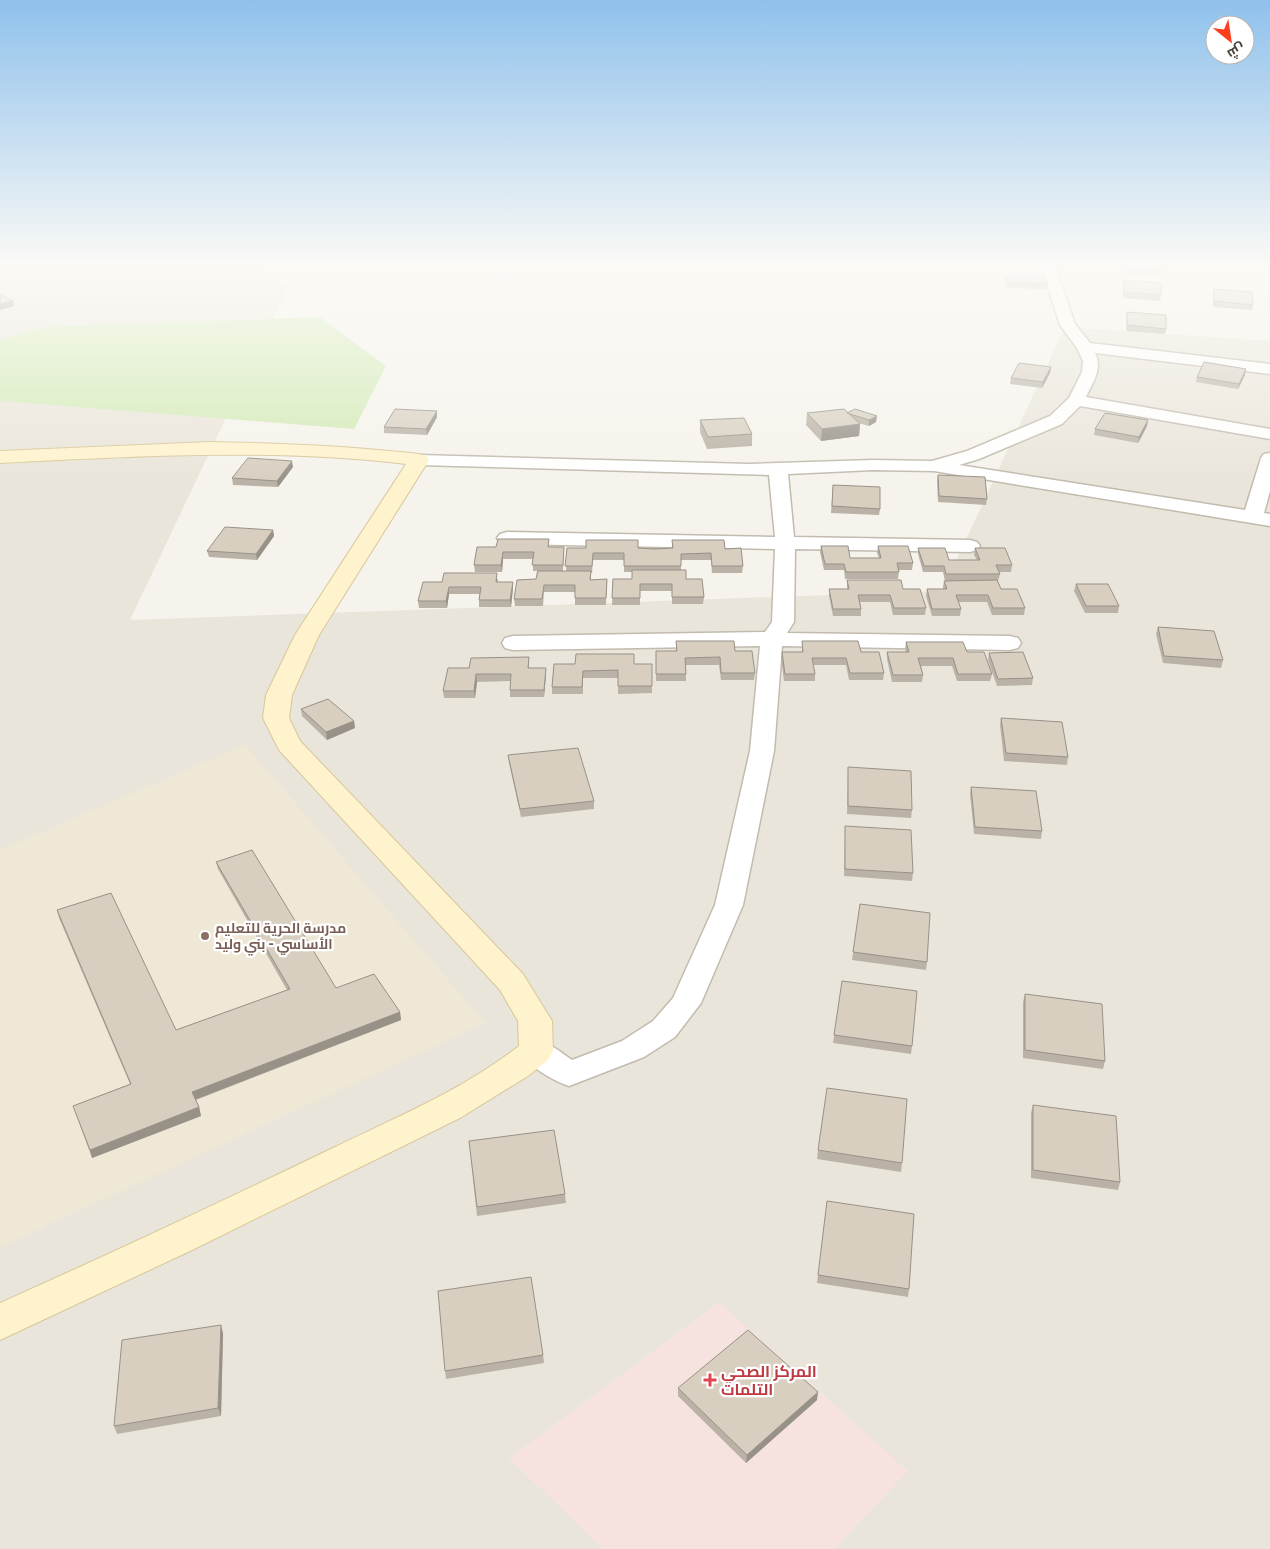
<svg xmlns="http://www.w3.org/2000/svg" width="1270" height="1549" viewBox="0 0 1270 1549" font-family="'Fira Sans Condensed',Cairo,sans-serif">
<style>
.residential{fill:#eae5da}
.education{fill:#efe8d6}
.medical{fill:#f6e3e0}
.green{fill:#d2eab5}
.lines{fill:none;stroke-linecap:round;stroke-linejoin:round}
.street-casing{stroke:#c2bbae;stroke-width:3}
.secondary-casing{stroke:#d6c79b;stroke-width:2}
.street{fill:#fff;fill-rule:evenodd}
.secondary{fill:#fff3cd;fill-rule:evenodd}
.wall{fill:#bab2a6}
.shaded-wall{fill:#979187}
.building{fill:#d8cfc1;stroke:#979187}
.education-dot{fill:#8d6e63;stroke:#fff;stroke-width:2}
.health-dot{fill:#e0444e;stroke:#fff;stroke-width:2}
.labels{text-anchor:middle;stroke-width:4.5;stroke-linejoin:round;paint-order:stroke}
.education-label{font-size:14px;font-weight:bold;fill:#785e54;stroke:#fff;text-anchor:start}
.near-health-label{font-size:16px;font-weight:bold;fill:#be3a42;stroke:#fff;text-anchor:start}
</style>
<rect width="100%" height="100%" fill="#f6f3ec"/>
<path class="residential" d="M 0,266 L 253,266 L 289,285 L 130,620 L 942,591 L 1065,327 L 1270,341 L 1270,1549 L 0,1549 Z"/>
<path class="education" d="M 245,745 L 485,1023 L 0,1247 L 0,850 Z"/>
<path class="medical" d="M 719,1302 L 908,1471 L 834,1549 L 603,1549 L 509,1458 Z"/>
<path class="green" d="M 320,317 L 386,366 L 354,429 L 2,401 L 0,398 L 0,340 L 46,327 Z"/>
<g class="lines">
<g class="street-casing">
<path id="street" d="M 1041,266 L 1055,266 L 1075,324 L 1090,343 L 1270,364 L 1270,374 L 1095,353 C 1103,369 1093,382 1086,397 L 1270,429 L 1270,439 L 1080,406 L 1062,424 L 979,459 L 959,465 L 1245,510 L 1261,458 L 1264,454 L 1270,453 L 1270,491 L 1264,513 L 1270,514 L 1270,526 L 934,471 L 873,470 L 788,474 L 794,537 L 970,540 L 977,542 L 980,546 L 977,550 L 970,552 L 795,549 L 794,622 L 787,633 L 1010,636 L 1018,638 L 1021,643 L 1018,648 L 1010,650 L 782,646 L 774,751 L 743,905 L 701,1003 L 675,1037 L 644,1057 L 569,1086 C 552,1080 529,1067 520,1051 L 525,1043 C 545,1037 556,1049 572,1060 L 622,1041 L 653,1021 L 673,998 L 715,905 L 750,751 L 760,646 L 513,650 L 505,648 L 502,643 L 505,638 L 513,636 L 765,632 L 772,622 L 775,549 L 507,544 L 500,542 L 497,538 L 500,534 L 507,532 L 775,537 L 769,475 L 419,465 L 413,464 L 410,460 L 413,456 L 419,455 L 749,464 L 873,460 L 932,461 L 967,451 L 1050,416 L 1069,398 L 1082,372 L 1083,361 L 1077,348 L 1060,325 Z"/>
</g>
<g class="secondary-casing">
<path id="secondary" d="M 210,442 C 280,443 349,446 419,454 L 426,456 L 429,460 L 319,635 L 292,695 L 289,718 L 300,741 L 523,974 L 552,1021 L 553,1051 L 548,1060 L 528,1076 L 460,1118 L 190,1251 L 0,1340 L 0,1303 C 112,1253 223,1201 333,1148 C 397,1117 463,1090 519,1046 L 518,1021 L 500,990 L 279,750 L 263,718 L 266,695 L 295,635 L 406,464 C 271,448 136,456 0,463 L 0,451 Z"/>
</g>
<use href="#street" class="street"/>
<use href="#secondary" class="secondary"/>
</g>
<g class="wall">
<path d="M 1125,266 L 1162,266 L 1162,270 L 1161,276 L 1125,273 Z"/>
<path d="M 1006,278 L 1048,284 L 1047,289 L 1008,288 L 1005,283 Z"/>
<path d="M 1124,280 L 1161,295 L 1160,301 L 1123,298 Z"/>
<path d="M 1214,289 L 1253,305 L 1252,310 L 1213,307 L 1213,294 Z"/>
<path d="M 1127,312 L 1166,329 L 1165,334 L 1126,331 Z"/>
<path d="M 1051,367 L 1050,373 L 1042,388 L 1010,384 L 1011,378 Z"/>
<path d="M 1245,375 L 1238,389 L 1196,382 L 1197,377 Z"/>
<path d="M 848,412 L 876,422 L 869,426 L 858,423 L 860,424 L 859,436 L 821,441 L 806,425 L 807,413 Z"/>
<path d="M 437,417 L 427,435 L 384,433 L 384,427 Z"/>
<path d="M 700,420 L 752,434 L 752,446 L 707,449 L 700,432 Z"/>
<path d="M 1147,426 L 1138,443 L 1094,435 L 1095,429 Z"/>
<path d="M 293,467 L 278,487 L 233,485 L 232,478 Z"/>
<path d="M 938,475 L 987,499 L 986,505 L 938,502 L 937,481 Z"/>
<path d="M 833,485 L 880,509 L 879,515 L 831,513 Z"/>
<path d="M 273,530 L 274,536 L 257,560 L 209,557 L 207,551 Z"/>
<path d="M 672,540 L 725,549 L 743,566 L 742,573 L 712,573 L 711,560 L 681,560 L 681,570 L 686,579 L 704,597 L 703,604 L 672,604 L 672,591 L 640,591 L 640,605 L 612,605 L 613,579 L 632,579 L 632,572 L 624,572 L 624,560 L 593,560 L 592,573 L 591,573 L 591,580 L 607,579 L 606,605 L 575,605 L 575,592 L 544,592 L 543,606 L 515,606 L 514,599 L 536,579 L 537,571 L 533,571 L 533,559 L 503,559 L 502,572 L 475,572 L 474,565 L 477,547 L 564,547 L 563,571 L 566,571 L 567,548 L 672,548 Z"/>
<path d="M 821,546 L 850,558 L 879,558 L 877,553 L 878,546 L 913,563 L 912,570 L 899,570 L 898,579 L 845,579 L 844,570 L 824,570 L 820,552 Z"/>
<path d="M 918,548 L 949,560 L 977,560 L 974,555 L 975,548 L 1012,565 L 1011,572 L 999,572 L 1000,574 L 998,581 L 1001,589 L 1025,608 L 1024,615 L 992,615 L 987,602 L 958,602 L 961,609 L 960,616 L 932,616 L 926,596 L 927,589 L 943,589 L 943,587 L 944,581 L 945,581 L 943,572 L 923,572 L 918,554 Z"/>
<path d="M 498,579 L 498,582 L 513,588 L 511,607 L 479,607 L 479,600 L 480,594 L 449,594 L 447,608 L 419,608 L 418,601 L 442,582 Z"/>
<path d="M 847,580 L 903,589 L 926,608 L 925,615 L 893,615 L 890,602 L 860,602 L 861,609 L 861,616 L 833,616 L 829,596 L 829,589 L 847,589 Z"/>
<path d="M 1076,584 L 1119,606 L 1118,613 L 1085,613 L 1074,591 Z"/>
<path d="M 1158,627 L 1223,660 L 1221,668 L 1163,663 L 1156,634 Z"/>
<path d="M 676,641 L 735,651 L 755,673 L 754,680 L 721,680 L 719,665 L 686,665 L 686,681 L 656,681 L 656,651 L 676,651 Z"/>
<path d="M 802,641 L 861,652 L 884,673 L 883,680 L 849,680 L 846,665 L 813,665 L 815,674 L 815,681 L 784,681 L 781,659 L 782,652 L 802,652 Z"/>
<path d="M 906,642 L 967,652 L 992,674 L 990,681 L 957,681 L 952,666 L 921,666 L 923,675 L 922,682 L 892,682 L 887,659 L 887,652 L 906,652 L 905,649 Z"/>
<path d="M 989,653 L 1033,678 L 1032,685 L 997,686 L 988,660 Z"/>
<path d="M 529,657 L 529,668 L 546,668 L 544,697 L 510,697 L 510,690 L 511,681 L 477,682 L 475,698 L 444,698 L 443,691 L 469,668 Z"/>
<path d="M 554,664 L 652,664 L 652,693 L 618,694 L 618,678 L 583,678 L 583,694 L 552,694 L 552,687 Z"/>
<path d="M 301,709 L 354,721 L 355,728 L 327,740 L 302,716 Z"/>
<path d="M 1001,718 L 1068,757 L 1067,765 L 1004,761 L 1000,725 Z"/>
<path d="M 508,755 L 594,801 L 594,809 L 521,817 L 509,763 Z"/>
<path d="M 848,767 L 912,810 L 911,818 L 847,814 Z"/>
<path d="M 971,787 L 1042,831 L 1041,839 L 974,834 L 970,794 Z"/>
<path d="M 845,826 L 913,873 L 912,881 L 844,876 Z"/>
<path d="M 216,862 L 336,988 L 400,1012 L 401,1020 L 196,1100 L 199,1107 L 201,1116 L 92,1158 L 73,1106 L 130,1084 L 59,918 L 57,910 L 176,1030 L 287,990 L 218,869 Z"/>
<path d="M 860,904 L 927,962 L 926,970 L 852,960 Z"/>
<path d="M 842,981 L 912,1046 L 911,1054 L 833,1043 Z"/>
<path d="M 1025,994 L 1105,1061 L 1103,1069 L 1023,1058 L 1023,1002 Z"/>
<path d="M 1033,1105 L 1120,1182 L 1118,1190 L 1031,1178 L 1031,1113 Z"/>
<path d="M 469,1141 L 565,1194 L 566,1203 L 477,1216 Z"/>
<path d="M 818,1150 L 902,1163 L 901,1172 L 817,1159 Z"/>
<path d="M 827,1201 L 909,1289 L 908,1297 L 817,1283 Z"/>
<path d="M 438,1291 L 543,1355 L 544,1363 L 446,1379 Z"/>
<path d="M 223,1333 L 221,1416 L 117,1434 L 114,1426 Z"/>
<path d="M 678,1388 L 817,1400 L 746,1463 L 678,1396 Z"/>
</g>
<g class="shaded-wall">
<path d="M 13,301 L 14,306 L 0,310 L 0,304 Z"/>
<path d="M 1051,367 L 1050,373 L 1042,388 L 1043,382 Z"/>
<path d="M 1246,369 L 1245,375 L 1238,389 L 1239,384 Z"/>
<path d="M 437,411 L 437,417 L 427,435 L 426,429 Z"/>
<path d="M 877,416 L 876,422 L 869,426 L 869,420 Z"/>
<path d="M 1148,420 L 1147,426 L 1138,443 L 1139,437 Z"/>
<path d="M 860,424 L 859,436 L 821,441 L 822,429 Z"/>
<path d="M 292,461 L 293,467 L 278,487 L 277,481 Z"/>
<path d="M 273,530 L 274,536 L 257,560 L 256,554 Z"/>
<path d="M 503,552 L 503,559 L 502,572 L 501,565 Z"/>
<path d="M 513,582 L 513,588 L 511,607 L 510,600 Z"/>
<path d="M 449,587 L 449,594 L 447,608 L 446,601 Z"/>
<path d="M 546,668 L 546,675 L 544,697 L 544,690 Z"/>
<path d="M 476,674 L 477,682 L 475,698 L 474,691 Z"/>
<path d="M 354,721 L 355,728 L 327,740 L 326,732 Z"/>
<path d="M 400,1012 L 401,1020 L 194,1100 L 192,1092 Z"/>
<path d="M 199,1107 L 201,1116 L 92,1158 L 90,1150 Z"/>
<path d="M 221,1325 L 223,1333 L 221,1416 L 218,1408 Z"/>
<path d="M 818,1392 L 817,1400 L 746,1463 L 747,1455 Z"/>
</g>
<g class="building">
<path d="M 1126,266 L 1162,266 L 1162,270 L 1126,268 Z"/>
<path d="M 1006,278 L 1045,278 L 1048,284 L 1008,283 Z"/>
<path d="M 1124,280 L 1161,283 L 1161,295 L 1124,292 Z"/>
<path d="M 1214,289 L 1252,292 L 1253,305 L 1214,301 Z"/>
<path d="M 0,294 L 13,301 L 0,304 Z"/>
<path d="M 1127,312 L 1166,315 L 1166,329 L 1127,325 Z"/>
<path d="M 1204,362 L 1246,369 L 1239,384 L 1197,377 Z"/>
<path d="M 1019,363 L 1051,367 L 1043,382 L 1011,378 Z"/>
<path d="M 395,409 L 437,411 L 426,429 L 384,427 Z"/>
<path d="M 844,409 L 860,424 L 822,429 L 807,413 Z"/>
<path d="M 855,409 L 877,416 L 869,420 L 847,413 Z"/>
<path d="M 1105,413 L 1148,420 L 1139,437 L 1095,429 Z"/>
<path d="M 744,418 L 752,434 L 708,437 L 700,420 Z"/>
<path d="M 248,458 L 292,461 L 277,481 L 232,478 Z"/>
<path d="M 938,475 L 985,477 L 987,499 L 939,496 Z"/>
<path d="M 833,485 L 880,487 L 880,509 L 832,506 Z"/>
<path d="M 225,527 L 273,530 L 256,554 L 207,551 Z"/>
<path d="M 498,539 L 549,539 L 548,547 L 564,547 L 563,565 L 532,565 L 534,552 L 503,552 L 501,565 L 474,565 L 477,547 L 496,547 Z"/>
<path d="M 586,540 L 638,540 L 638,548 L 654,549 L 673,548 L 672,540 L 724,540 L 725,549 L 741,548 L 743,566 L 712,566 L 711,553 L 681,554 L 681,566 L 624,566 L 624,553 L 593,553 L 592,566 L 565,566 L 567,548 L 586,548 Z"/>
<path d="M 821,546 L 848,546 L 850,558 L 881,558 L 878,546 L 908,546 L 913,563 L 897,563 L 899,572 L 846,572 L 844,564 L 825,564 Z"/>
<path d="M 918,548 L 945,548 L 949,560 L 980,560 L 975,548 L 1005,548 L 1012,565 L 996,565 L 1000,574 L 946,574 L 944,566 L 924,566 Z"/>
<path d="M 632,570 L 686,570 L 686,579 L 702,579 L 704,597 L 672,597 L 672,584 L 640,584 L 640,598 L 612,598 L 613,579 L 632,579 Z"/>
<path d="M 538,571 L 591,571 L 590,580 L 607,579 L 606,598 L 575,598 L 575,585 L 544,585 L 542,599 L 514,599 L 517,580 L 536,579 Z"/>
<path d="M 444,573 L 497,573 L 496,582 L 513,582 L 510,600 L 479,600 L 481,587 L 449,587 L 446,601 L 418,601 L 423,582 L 442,582 Z"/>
<path d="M 847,580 L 901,580 L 903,589 L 920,589 L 926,608 L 894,608 L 890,595 L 858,595 L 861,609 L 833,609 L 829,589 L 849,589 Z"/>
<path d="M 997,580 L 1001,589 L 1017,589 L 1025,608 L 993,608 L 988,595 L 956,595 L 961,609 L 932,609 L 927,589 L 947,589 L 944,581 Z"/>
<path d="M 1076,584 L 1108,584 L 1119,606 L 1086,606 Z"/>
<path d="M 1158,627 L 1214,631 L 1223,660 L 1164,656 Z"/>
<path d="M 676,641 L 734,641 L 735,651 L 752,651 L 755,673 L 721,673 L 720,657 L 685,658 L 686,674 L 656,674 L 656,651 L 677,651 Z"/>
<path d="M 802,641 L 858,641 L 861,652 L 879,652 L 884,673 L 850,673 L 846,658 L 812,658 L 815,674 L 785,674 L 782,652 L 803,652 Z"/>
<path d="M 906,642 L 963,642 L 967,652 L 984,652 L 992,674 L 958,674 L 953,658 L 918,658 L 923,675 L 893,675 L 887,652 L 909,652 Z"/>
<path d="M 1023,652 L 1033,678 L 998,679 L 989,653 Z"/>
<path d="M 576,654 L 634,654 L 634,664 L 652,664 L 652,686 L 618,686 L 618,670 L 583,671 L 582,687 L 552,687 L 554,664 L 575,664 Z"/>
<path d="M 529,657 L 528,668 L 546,668 L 544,690 L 510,690 L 511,674 L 476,674 L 474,691 L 443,691 L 448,668 L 469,668 L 471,658 Z"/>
<path d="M 328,699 L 354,721 L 326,732 L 301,709 Z"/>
<path d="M 1001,718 L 1062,722 L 1068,757 L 1006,753 Z"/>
<path d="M 578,748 L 594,801 L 520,809 L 508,755 Z"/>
<path d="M 848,767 L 911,771 L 912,810 L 848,806 Z"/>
<path d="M 971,787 L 1036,791 L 1042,831 L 975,827 Z"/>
<path d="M 845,826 L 911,830 L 913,873 L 845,869 Z"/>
<path d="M 252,850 L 336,988 L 374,974 L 400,1012 L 192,1092 L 199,1107 L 90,1150 L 73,1106 L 131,1084 L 57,910 L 111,893 L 176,1030 L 290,989 L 216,862 Z"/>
<path d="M 860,904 L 930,913 L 927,962 L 853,952 Z"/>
<path d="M 842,981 L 917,991 L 912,1046 L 834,1035 Z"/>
<path d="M 1025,994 L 1102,1004 L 1105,1061 L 1025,1050 Z"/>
<path d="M 827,1088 L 907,1099 L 902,1163 L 818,1150 Z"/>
<path d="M 1033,1105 L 1116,1116 L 1120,1182 L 1033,1170 Z"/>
<path d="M 554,1130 L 565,1194 L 477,1207 L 469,1141 Z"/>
<path d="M 827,1201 L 914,1214 L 909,1289 L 818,1275 Z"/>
<path d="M 531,1277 L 543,1355 L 445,1371 L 438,1291 Z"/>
<path d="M 221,1325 L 218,1408 L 114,1426 L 122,1340 Z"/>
<path d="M 748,1330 L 818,1392 L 747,1455 L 678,1388 Z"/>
</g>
<linearGradient id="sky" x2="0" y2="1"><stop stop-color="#8fc1ec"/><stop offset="0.55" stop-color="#fbfaf6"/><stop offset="1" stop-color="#fbfaf6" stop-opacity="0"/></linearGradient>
<rect width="1270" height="483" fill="url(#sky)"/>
<circle class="education-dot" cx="205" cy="936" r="5"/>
<path class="health-dot" d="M707.5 1372.5h5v5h5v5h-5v5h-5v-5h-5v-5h5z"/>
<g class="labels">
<g class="education-label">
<text x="215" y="933">مدرسة الحرية للتعليم<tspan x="215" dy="16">الأساسي - بني وليد</tspan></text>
</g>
<g class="near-health-label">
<text x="721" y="1377">المركز الصحي<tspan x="721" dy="18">التلمات</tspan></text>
</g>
</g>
<g transform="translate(1230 40) rotate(150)"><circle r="24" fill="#ffffff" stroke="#b7b4b0"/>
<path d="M0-4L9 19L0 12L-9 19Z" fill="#fc3f1d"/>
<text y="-8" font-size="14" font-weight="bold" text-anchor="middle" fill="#4b4439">ش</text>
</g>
</svg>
